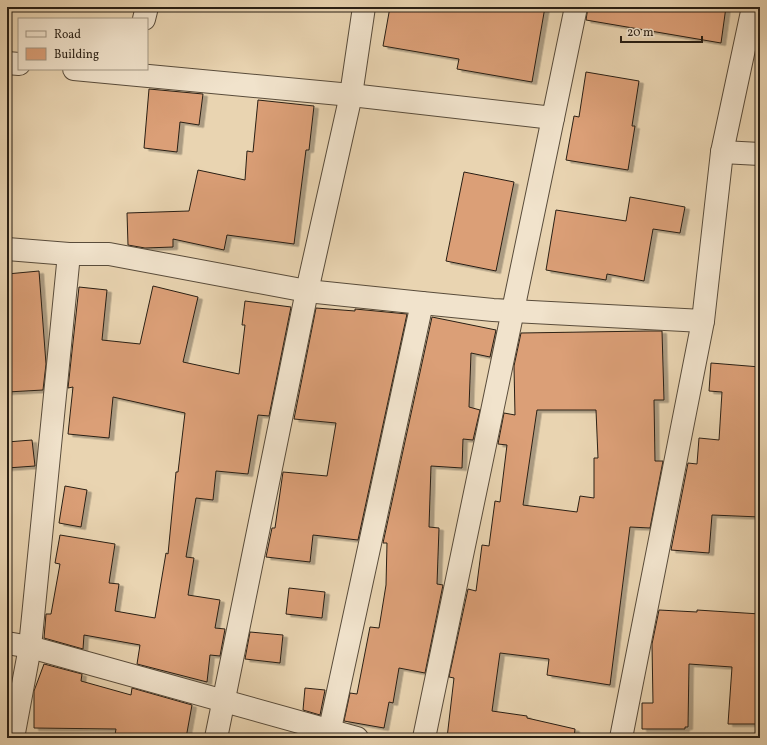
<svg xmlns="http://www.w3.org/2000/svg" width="767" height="745" viewBox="0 0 767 745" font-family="Vollkorn,serif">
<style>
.building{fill:#db9f77;stroke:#291f14;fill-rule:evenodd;filter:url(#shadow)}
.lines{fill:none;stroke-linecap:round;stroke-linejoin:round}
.minor-casing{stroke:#594c3b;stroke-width:24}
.minor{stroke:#f1e3cc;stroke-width:22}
</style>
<defs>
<filter id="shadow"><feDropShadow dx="4.5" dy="2.5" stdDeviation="0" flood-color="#0004"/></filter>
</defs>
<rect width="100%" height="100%" fill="#e9d4b1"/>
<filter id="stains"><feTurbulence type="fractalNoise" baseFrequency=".005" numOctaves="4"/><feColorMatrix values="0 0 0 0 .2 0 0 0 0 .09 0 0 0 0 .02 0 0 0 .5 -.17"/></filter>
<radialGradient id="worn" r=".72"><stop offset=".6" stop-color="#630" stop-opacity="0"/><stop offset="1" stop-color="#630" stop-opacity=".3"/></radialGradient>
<g class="building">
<path d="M 390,7 L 545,7 L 532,82 L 457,69 L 459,59 L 383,46 Z"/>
<path d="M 588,7 L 726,7 L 721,43 L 586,20 Z"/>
<path d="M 586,72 L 639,81 L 632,126 L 635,126 L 628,170 L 566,160 L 574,116 L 579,117 Z"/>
<path d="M 149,89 L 203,94 L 199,125 L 180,122 L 177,152 L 144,148 Z"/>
<path d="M 258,100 L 314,106 L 309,150 L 306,150 L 294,244 L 227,235 L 224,250 L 173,239 L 173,247 L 145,248 L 128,245 L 127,213 L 189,211 L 198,170 L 245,180 L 247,151 L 253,152 Z"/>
<path d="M 464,172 L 514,182 L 496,271 L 446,261 Z"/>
<path d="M 630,197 L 685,207 L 680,233 L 653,229 L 644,281 L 607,274 L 606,280 L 546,270 L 556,210 L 626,221 Z"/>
<path d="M 39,271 L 46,364 L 43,390 L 7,392 L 7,274 Z"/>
<path d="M 153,286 L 198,297 L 183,362 L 239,374 L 245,325 L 242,325 L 245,301 L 291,307 L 269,416 L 258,415 L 248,474 L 216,471 L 213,500 L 196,498 L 186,557 L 194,558 L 188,595 L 220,600 L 215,628 L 225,629 L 220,656 L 210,655 L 207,682 L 137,664 L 140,645 L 84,635 L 83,649 L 44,638 L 46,614 L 51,614 L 60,564 L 55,563 L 60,535 L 115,544 L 109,583 L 119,584 L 115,611 L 155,618 L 166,553 L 168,554 L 176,472 L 178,472 L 185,413 L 113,397 L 109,438 L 68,434 L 73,387 L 68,388 L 79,287 L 107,290 L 102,340 L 140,344 Z"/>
<path d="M 316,308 L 355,311 L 355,309 L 407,314 L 358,540 L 313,535 L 310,562 L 266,557 L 272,528 L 275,528 L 283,472 L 327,476 L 336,423 L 294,419 Z"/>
<path d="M 432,317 L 496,330 L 490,357 L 471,353 L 469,407 L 480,410 L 473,440 L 463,439 L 462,468 L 431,466 L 429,527 L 439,528 L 437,584 L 443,585 L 425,673 L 399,668 L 393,703 L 389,702 L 384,728 L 344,721 L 350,693 L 357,694 L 370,627 L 379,628 L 386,585 L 387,543 L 383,543 Z"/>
<path d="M 649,331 L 662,331 L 664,400 L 654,400 L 655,461 L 663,461 L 650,528 L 630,527 L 610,685 L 547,675 L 549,659 L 500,653 L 492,711 L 527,716 L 527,718 L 575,729 L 574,738 L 447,738 L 454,678 L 449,677 L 468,589 L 476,591 L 482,545 L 489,546 L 495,501 L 500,502 L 507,445 L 498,444 L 504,413 L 515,415 L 514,366 L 521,333 ZM 537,410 L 596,410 L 598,458 L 594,458 L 594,498 L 580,496 L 577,512 L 523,505 Z"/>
<path d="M 711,363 L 760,367 L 760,517 L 712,515 L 709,553 L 671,550 L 688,463 L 697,464 L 699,438 L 719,440 L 722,392 L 709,391 Z"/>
<path d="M 32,440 L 35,466 L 7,468 L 7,442 Z"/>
<path d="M 65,486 L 87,490 L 81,527 L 59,523 Z"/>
<path d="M 289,588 L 325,592 L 322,618 L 286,614 Z"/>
<path d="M 659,610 L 697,612 L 697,610 L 760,614 L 760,699 L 757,699 L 757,724 L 728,724 L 732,667 L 689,664 L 688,727 L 685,727 L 685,729 L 642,729 L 642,703 L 653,703 L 652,644 Z"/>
<path d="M 250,632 L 283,635 L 280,663 L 245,659 Z"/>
<path d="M 44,664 L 82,674 L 81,681 L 131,695 L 132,688 L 192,705 L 186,738 L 131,738 L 115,735 L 116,729 L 34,728 L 34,691 Z"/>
<path d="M 305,688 L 325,690 L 320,715 L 303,710 Z"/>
</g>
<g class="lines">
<g class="minor-casing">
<g id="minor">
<path d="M 753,7 L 722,152 L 760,154"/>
<path d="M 144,19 L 147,7"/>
<path d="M 7,63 L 19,64"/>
<path d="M 74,69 L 351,95 L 553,118 L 576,7"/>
<path d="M 7,249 L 69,254 L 109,254 L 307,291 L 422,303 L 493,310 L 703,321 L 722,152"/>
<path d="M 7,643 L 30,647 L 357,738"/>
<path d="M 13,738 L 30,647 L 69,254"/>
<path d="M 216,738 L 307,291 L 351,95 L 364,7"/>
<path d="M 328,738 L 422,303"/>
<path d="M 424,738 L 553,118"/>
<path d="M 621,738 L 703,321"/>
</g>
</g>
<use href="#minor" class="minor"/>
</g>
<rect width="767" height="745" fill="none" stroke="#e9d4b1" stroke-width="24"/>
<rect x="8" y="8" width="751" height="729" fill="none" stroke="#291f14" stroke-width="2"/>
<rect x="12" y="12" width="743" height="721" fill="none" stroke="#291f14"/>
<rect x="18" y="18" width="130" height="52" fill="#f1e3cc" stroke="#a19582"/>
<rect x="26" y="31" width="20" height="6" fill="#f1e3cc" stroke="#a19582"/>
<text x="54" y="38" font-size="12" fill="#291f14">Road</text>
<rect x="26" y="48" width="20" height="12" fill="#db9f77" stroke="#a19582"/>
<text x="54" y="58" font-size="12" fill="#291f14">Building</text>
<path d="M621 36v6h81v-6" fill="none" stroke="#291f14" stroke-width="2"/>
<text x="627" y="36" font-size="12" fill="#291f14" stroke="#f1e3cc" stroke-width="3" paint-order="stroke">20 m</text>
<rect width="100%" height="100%" filter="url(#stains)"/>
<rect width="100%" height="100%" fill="url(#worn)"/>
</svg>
